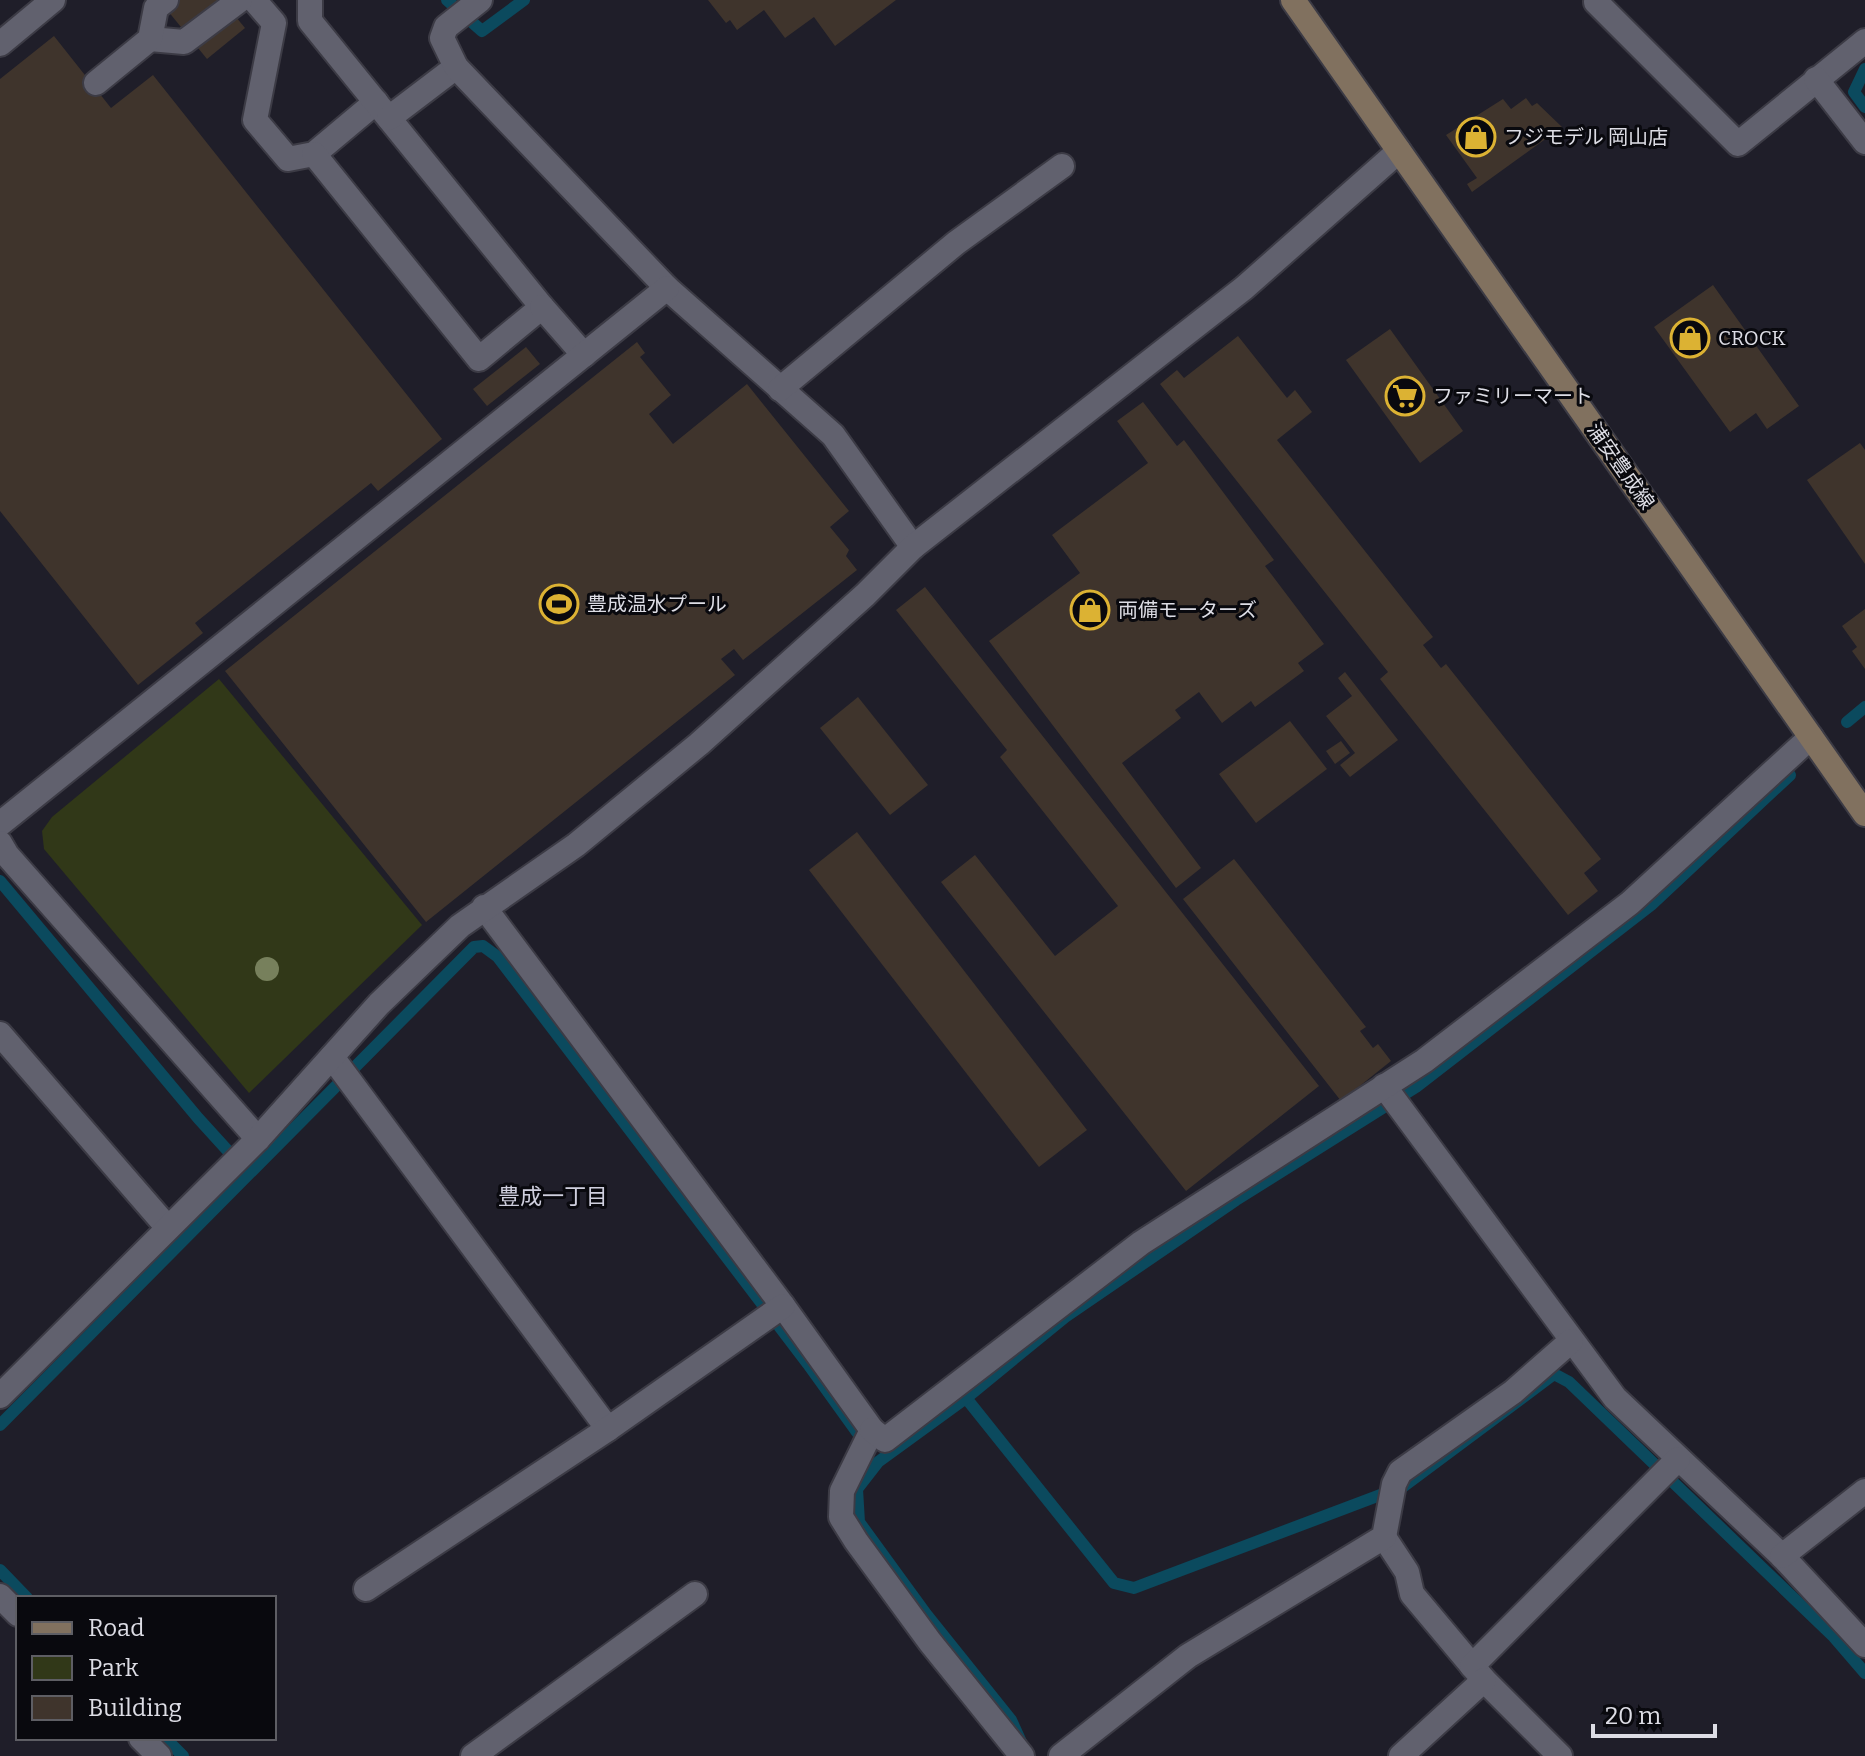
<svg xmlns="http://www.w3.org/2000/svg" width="1865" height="1756" viewBox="0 0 1865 1756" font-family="Bitter,'Noto Sans JP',serif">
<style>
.green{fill:#313818}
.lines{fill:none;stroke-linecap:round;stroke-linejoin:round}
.stream{stroke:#0b4a5e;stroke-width:12}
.building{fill:#3f342c}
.lane-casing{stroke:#3c3b45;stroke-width:28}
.street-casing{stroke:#3c3b45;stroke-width:28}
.secondary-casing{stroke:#3c3b45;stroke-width:28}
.lane{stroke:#61616e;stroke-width:24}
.street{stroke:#61616e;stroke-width:24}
.secondary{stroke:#81715f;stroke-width:24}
.tree{fill:#77805c}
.labels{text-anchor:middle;stroke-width:6;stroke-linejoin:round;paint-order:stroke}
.poi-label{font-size:20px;fill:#dddde5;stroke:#09090e;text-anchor:start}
.street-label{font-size:20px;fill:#dddde5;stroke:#09090e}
.neighbourhood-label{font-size:22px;fill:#cfcfde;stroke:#09090e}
</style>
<rect width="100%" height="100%" fill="#1f1e29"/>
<path class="green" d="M 219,679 L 422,925 L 249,1093 L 44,849 L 42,831 L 52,817 Z"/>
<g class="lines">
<g class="stream">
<path d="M 447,0 L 482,31 L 524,0"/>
<path d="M 1865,69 L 1854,92 L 1865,107"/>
<path d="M 1847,722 L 1865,707"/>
<path d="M 0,881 L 198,1118 L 238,1162"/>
<path d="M 966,1398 L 1114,1583 L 1134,1588 L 1404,1486 L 1554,1374 L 1569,1382 L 1834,1637 L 1865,1673"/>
<path d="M 0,1425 L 474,947 L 483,946 L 498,957 L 808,1364 L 867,1446"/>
<path d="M 0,1570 L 27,1598"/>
<path d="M 165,1738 L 183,1756"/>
<path d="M 1021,1742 L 1011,1720 L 926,1614 L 859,1522 L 857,1489 L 878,1462 L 966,1398 L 1065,1317 L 1236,1200 L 1416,1087 L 1651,905 L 1790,775"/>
</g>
</g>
<g class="building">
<path d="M 159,0 L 222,0 L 245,28 L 207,59 Z"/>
<path d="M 708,0 L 896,0 L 835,46 L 814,17 L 785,38 L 764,10 L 737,30 L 730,20 L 726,23 Z"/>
<path d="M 54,36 L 111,108 L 153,75 L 442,439 L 378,491 L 371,483 L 195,623 L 203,633 L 138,685 L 0,511 L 0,79 Z"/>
<path d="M 1526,98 L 1532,106 L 1537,103 L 1562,127 L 1472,192 L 1467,184 L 1477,178 L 1446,135 L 1503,99 L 1511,109 Z"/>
<path d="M 1713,285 L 1799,406 L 1767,429 L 1756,413 L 1730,432 L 1654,327 Z"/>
<path d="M 1390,329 L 1463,431 L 1420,463 L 1346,360 Z"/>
<path d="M 1238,336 L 1287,398 L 1295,390 L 1312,412 L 1277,440 L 1433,637 L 1423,645 L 1441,668 L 1446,664 L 1601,859 L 1584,873 L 1598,891 L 1568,915 L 1380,679 L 1388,672 L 1160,384 L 1177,370 L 1184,378 Z"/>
<path d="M 637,342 L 645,353 L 640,357 L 671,395 L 649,414 L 673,444 L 747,384 L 849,511 L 830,527 L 849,550 L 846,556 L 857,570 L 743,660 L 734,649 L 721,659 L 735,675 L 426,922 L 225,671 Z"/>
<path d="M 526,347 L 540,364 L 487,406 L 473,389 Z"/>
<path d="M 1143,402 L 1177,446 L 1184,440 L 1274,560 L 1265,566 L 1324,644 L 1298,663 L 1304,671 L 1255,707 L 1251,701 L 1222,723 L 1199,692 L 1175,710 L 1181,718 L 1122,763 L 1201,868 L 1176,888 L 989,641 L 1080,573 L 1052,535 L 1148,463 L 1117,421 Z"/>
<path d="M 1860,443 L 1865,450 L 1865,564 L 1807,480 Z"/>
<path d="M 925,587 L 1319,1086 L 1186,1191 L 941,882 L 975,855 L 1055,956 L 1118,906 L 1000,757 L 1007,750 L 896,610 Z"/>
<path d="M 1865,609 L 1865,669 L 1852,651 L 1857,647 L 1842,626 Z"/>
<path d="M 1345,672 L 1398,740 L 1350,777 L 1340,765 L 1355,753 L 1326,716 L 1352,696 L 1338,678 Z"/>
<path d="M 858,697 L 928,785 L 890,815 L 820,728 Z"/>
<path d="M 1290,721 L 1327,769 L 1256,823 L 1219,774 Z"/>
<path d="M 1341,741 L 1350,753 L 1335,764 L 1326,751 Z"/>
<path d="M 857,832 L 1087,1130 L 1039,1167 L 809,870 Z"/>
<path d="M 1234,859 L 1366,1027 L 1360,1031 L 1373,1048 L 1378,1044 L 1391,1061 L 1341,1101 L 1183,899 Z"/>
</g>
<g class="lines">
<g class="lane-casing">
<g id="lane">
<path d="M 254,0 L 274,23 L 255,120 L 288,159 L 314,154 L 376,102"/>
<path d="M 310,0 L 310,21 L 542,307 L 479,359 L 314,154"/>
<path d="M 150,39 L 184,42 L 240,0"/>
<path d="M 0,44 L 53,0"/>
<path d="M 96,83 L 150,39 L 156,8 L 166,0"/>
<path d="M 389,118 L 456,67"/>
<path d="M 542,307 L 584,355"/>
</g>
</g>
<g class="street-casing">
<g id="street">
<path d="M 480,0 L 446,27 L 442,38 L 456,67 L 667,288 L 833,435 L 913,547"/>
<path d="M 1596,2 L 1738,144 L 1865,41"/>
<path d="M 1816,79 L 1865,142"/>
<path d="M 780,389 L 956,243 L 1062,166"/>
<path d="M 0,824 L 667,288"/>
<path d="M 0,843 L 7,855 L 258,1139"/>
<path d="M 484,907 L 783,1306 L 872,1430 L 842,1491 L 841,1517 L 856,1541 L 930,1642 L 1022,1756"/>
<path d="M 0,1034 L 168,1228"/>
<path d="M 332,1057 L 608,1429"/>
<path d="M 1384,1086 L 1615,1398 L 1782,1556 L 1865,1645"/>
<path d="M 0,1396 L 258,1139 L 379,1004 L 460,926 L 576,845 L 699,744 L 865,595 L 913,547 L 1244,288 L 1399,151"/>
<path d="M 872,1430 L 885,1440 L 1141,1243 L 1424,1061 L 1630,903 L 1811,737"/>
<path d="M 1384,1537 L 1407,1572 L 1412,1594 L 1484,1680 L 1560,1756"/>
<path d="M 1782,1556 L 1865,1491"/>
<path d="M 366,1589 L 608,1429 L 783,1306"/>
<path d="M 0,1596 L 18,1614"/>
<path d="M 1472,1666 L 1678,1459"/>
<path d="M 141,1738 L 159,1756"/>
<path d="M 473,1756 L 695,1594"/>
<path d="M 1061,1756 L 1188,1656 L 1384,1537 L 1394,1484 L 1400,1472 L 1513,1392 L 1571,1341"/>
<path d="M 1401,1756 L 1484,1680"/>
</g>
</g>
<g class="secondary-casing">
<path id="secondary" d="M 1293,0 L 1865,814"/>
</g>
<use href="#lane" class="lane"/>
<use href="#street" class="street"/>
<use href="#secondary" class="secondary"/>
</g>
<circle class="tree" cx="267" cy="969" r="12"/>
<defs>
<g id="shop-ring" transform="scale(2)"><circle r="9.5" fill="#09090e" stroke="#dcb233" stroke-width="1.5"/><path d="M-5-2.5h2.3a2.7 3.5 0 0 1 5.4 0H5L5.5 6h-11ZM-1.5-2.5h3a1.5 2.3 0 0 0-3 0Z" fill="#dcb233"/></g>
<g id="supermarket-ring" transform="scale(2)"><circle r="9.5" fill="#09090e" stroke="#dcb233" stroke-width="1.5"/><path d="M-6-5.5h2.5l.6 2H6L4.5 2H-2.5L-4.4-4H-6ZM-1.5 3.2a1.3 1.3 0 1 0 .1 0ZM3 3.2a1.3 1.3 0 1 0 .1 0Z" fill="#dcb233"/></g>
<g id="stadium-ring" transform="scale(2)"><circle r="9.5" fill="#09090e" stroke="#dcb233" stroke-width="1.5"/><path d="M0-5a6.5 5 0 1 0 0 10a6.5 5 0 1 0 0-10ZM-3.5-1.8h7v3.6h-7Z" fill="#dcb233"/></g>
</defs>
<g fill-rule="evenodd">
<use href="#shop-ring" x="1476" y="137"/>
<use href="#shop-ring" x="1690" y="338"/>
<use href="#supermarket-ring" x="1405" y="396"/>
<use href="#stadium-ring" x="559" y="604"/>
<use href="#shop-ring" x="1090" y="610"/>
</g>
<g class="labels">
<g class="poi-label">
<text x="1504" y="144">フジモデル 岡山店</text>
<text x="1718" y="345">CROCK</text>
<text x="1433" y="403">ファミリーマート</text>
<text x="587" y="611">豊成温水プール</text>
<text x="1118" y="617">両備モーターズ</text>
</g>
<g class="street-label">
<text transform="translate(1621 466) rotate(55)" y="7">浦安豊成線</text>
</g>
<g class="neighbourhood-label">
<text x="553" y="1204">豊成一丁目</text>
</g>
</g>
<rect x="16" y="1596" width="260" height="144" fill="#09090e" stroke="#5e5e64" stroke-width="2"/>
<rect x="32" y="1622" width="40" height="12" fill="#81715f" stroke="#5e5e64" stroke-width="2"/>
<text x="88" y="1636" font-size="24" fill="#dddde5">Road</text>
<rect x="32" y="1656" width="40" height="24" fill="#313818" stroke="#5e5e64" stroke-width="2"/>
<text x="88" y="1676" font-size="24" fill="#dddde5">Park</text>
<rect x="32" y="1696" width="40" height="24" fill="#3f342c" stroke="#5e5e64" stroke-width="2"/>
<text x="88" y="1716" font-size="24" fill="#dddde5">Building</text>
<path d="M1593 1724v12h122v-12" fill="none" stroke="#dddde5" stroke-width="4"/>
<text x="1605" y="1724" font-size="24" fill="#dddde5" stroke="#09090e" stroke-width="6" paint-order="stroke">20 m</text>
</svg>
